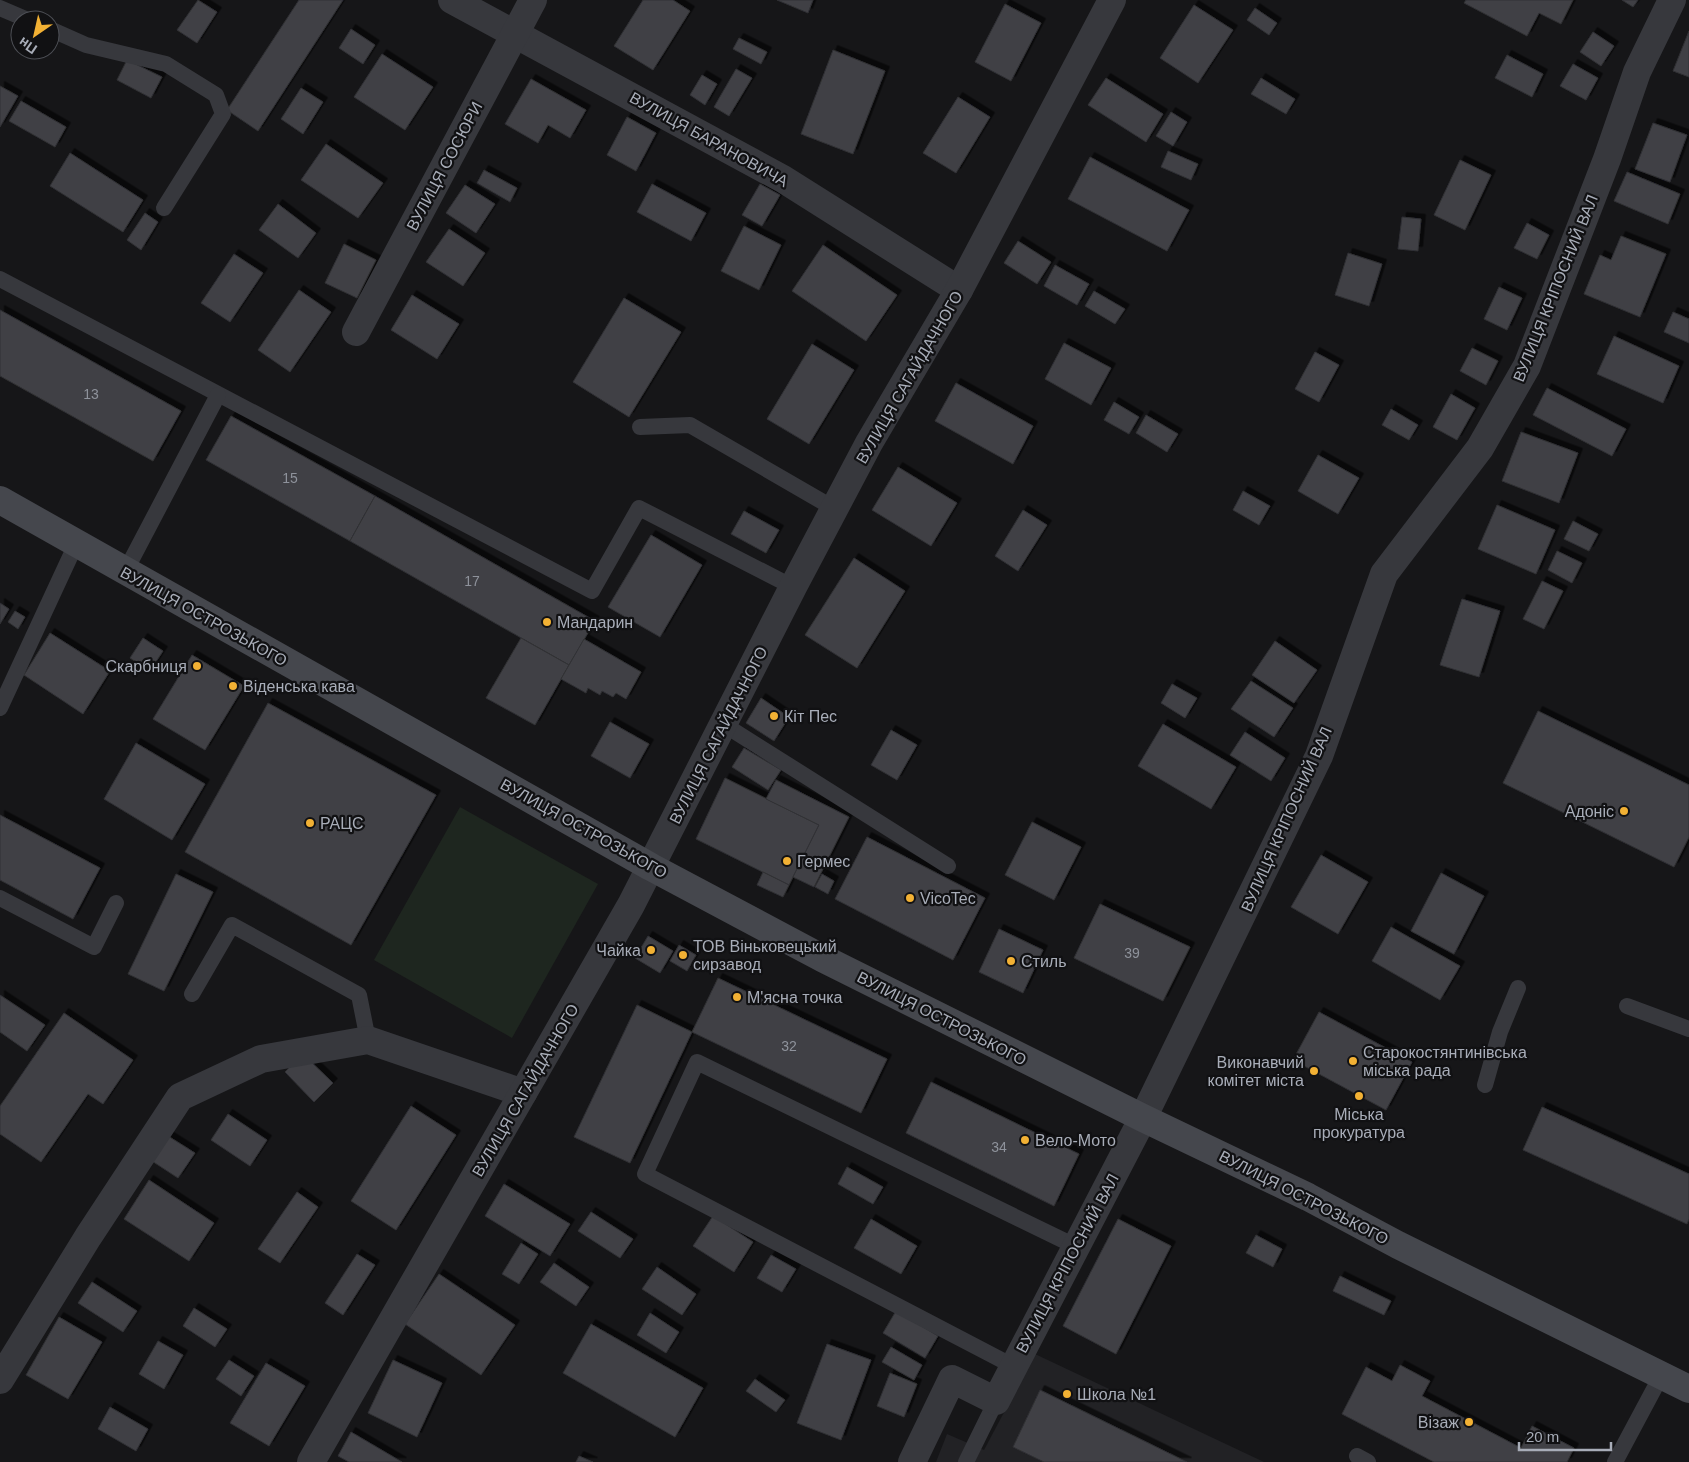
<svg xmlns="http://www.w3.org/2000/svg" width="1689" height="1462" viewBox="0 0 1689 1462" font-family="Arial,sans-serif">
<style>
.built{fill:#222225}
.green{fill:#1e261f}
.building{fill:#404145;stroke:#303034;filter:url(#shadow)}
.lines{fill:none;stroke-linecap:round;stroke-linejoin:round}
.service{stroke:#37383d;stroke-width:16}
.minor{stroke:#37383d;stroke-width:28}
.secondary{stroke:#45474d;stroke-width:28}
.poi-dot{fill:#f2b134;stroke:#111113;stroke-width:2}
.labels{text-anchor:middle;stroke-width:4.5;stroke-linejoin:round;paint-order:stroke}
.number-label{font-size:14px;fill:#8e929b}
.street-label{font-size:16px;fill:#a8adb8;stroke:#111113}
.poi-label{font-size:16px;fill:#a8adb8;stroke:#111113;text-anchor:start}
</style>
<defs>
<filter id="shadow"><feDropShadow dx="4.5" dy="-4.5" stdDeviation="0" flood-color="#0009"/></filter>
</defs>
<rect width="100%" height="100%" fill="#161618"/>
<path class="built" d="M 1035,1354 L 1264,1462 L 936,1462 L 947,1434 L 984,1450 Z"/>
<path class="green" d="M 460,807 L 598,884 L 512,1038 L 374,960 Z"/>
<g class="building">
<path d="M 198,0 L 217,12 L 197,43 L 177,30 Z"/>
<path d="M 299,0 L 343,0 L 258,131 L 227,110 Z"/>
<path d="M 643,0 L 673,0 L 690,11 L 653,70 L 614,46 Z"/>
<path d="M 777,0 L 813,0 L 808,13 Z"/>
<path d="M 1466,0 L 1573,0 L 1561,24 L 1539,13 L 1527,36 L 1464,3 Z"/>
<path d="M 1622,0 L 1638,0 L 1633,7 Z"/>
<path d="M 1005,4 L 1041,23 L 1011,81 L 975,62 Z"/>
<path d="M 1194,5 L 1233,30 L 1198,83 L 1160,58 Z"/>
<path d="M 1255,8 L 1277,23 L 1269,35 L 1247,20 Z"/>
<path d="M 351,29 L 375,45 L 363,64 L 339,48 Z"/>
<path d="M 1689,31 L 1689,77 L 1673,71 Z"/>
<path d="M 1593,32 L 1614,46 L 1601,66 L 1580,52 Z"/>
<path d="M 739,38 L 767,52 L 761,64 L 733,49 Z"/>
<path d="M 833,50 L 885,71 L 853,154 L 801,134 Z"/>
<path d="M 382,54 L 433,87 L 405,130 L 354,97 Z"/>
<path d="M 1507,55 L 1543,74 L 1532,97 L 1495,78 Z"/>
<path d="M 127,60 L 162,77 L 151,98 L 117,80 Z"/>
<path d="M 1573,64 L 1598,78 L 1586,100 L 1560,86 Z"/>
<path d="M 736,69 L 752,78 L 729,116 L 714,107 Z"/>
<path d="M 702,75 L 717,84 L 705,105 L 690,95 Z"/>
<path d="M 1106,78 L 1163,114 L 1146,142 L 1088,105 Z"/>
<path d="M 1261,78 L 1295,99 L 1286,114 L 1251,94 Z"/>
<path d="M 531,79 L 586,110 L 570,138 L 548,125 L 538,143 L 505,124 Z"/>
<path d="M 0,86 L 18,96 L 0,127 Z"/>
<path d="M 301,88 L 323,102 L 303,134 L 281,119 Z"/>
<path d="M 958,97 L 990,117 L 956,173 L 923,153 Z"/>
<path d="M 21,101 L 66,127 L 55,147 L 9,121 Z"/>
<path d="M 1171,112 L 1187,122 L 1173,146 L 1156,136 Z"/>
<path d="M 627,117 L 656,133 L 636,171 L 607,155 Z"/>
<path d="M 1653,123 L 1687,135 L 1670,182 L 1635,169 Z"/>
<path d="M 326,144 L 383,183 L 358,218 L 301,180 Z"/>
<path d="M 1168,151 L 1198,164 L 1191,180 L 1161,167 Z"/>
<path d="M 70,153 L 143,200 L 123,232 L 50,186 Z"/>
<path d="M 1090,157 L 1189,210 L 1167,251 L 1068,199 Z"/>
<path d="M 1460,160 L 1491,175 L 1465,230 L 1434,215 Z"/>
<path d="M 484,170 L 517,188 L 510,202 L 477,183 Z"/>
<path d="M 1627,172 L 1680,194 L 1668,224 L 1614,201 Z"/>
<path d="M 652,184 L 706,213 L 691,241 L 637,212 Z"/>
<path d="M 760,184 L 780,195 L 762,226 L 742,215 Z"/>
<path d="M 465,185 L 495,204 L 476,233 L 446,213 Z"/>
<path d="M 278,204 L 316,233 L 298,258 L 259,230 Z"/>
<path d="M 145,213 L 158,222 L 141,250 L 127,240 Z"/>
<path d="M 1402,217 L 1421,219 L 1418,251 L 1398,249 Z"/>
<path d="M 1527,223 L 1549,235 L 1537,259 L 1514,248 Z"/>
<path d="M 744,226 L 781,245 L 759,290 L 721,271 Z"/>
<path d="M 449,229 L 485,253 L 463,286 L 426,262 Z"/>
<path d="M 1621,236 L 1666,254 L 1640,317 L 1584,294 L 1600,255 L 1611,260 Z"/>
<path d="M 1018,241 L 1051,262 L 1037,284 L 1004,263 Z"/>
<path d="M 344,244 L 376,260 L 357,298 L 325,283 Z"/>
<path d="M 823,245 L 897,295 L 866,341 L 792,291 Z"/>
<path d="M 1348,253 L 1382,264 L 1369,306 L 1335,295 Z"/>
<path d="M 234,254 L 263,273 L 230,322 L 201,303 Z"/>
<path d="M 1055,265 L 1089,284 L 1077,305 L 1044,286 Z"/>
<path d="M 1499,287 L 1522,298 L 1507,330 L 1484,319 Z"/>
<path d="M 299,290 L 331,312 L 290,372 L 258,350 Z"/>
<path d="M 1094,291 L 1125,309 L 1115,324 L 1085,306 Z"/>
<path d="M 412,295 L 459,324 L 437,359 L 391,330 Z"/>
<path d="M 624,298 L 681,332 L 629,417 L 573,382 Z"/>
<path d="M 0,310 L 181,411 L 153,461 L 0,376 Z"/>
<path d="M 1673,312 L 1689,319 L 1689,343 L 1664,332 Z"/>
<path d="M 1614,336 L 1679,366 L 1663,403 L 1597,374 Z"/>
<path d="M 1064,343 L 1111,368 L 1091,405 L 1045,379 Z"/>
<path d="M 812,344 L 854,370 L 809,444 L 767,419 Z"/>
<path d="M 1472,348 L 1498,361 L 1486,385 L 1460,371 Z"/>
<path d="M 1315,352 L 1339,365 L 1319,402 L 1295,389 Z"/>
<path d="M 956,383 L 1033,426 L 1013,464 L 935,421 Z"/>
<path d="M 1547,388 L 1626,429 L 1612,456 L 1533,415 Z"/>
<path d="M 1451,394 L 1475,408 L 1457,440 L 1433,427 Z"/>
<path d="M 1114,402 L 1139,417 L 1129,434 L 1104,420 Z"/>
<path d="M 1391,409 L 1418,425 L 1409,440 L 1382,425 Z"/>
<path d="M 1146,415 L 1178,434 L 1167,452 L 1136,433 Z"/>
<path d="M 231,416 L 375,496 L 350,541 L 206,460 Z"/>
<path d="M 1521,432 L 1578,453 L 1559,503 L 1502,481 Z"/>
<path d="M 1318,455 L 1359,478 L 1338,514 L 1298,491 Z"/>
<path d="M 898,467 L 957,503 L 931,546 L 872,510 Z"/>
<path d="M 1243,491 L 1270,506 L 1259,525 L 1233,510 Z"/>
<path d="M 375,496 L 595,621 L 569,665 L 350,541 Z"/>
<path d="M 1497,505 L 1555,530 L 1536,574 L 1478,549 Z"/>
<path d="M 1023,510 L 1047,525 L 1018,571 L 995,556 Z"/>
<path d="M 744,511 L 779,530 L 766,553 L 731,534 Z"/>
<path d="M 1573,521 L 1598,534 L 1589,551 L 1564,539 Z"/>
<path d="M 651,535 L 702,565 L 660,637 L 608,607 Z"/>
<path d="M 1557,551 L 1582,563 L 1572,583 L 1548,570 Z"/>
<path d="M 854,558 L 905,591 L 857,668 L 805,635 Z"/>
<path d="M 1542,581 L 1563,591 L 1544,629 L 1523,619 Z"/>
<path d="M 1462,599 L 1500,611 L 1479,677 L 1440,665 Z"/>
<path d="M 0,603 L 9,609 L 0,624 Z"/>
<path d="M 15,611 L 25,617 L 18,629 L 8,622 Z"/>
<path d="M 50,633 L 110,671 L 83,714 L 24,675 Z"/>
<path d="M 143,638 L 163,651 L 150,671 L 130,658 Z"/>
<path d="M 521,638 L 569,665 L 535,725 L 486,698 Z"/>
<path d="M 584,639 L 641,672 L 626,699 L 616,693 L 613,697 L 602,691 L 600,695 L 588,688 L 586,693 L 561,679 Z"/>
<path d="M 1275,641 L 1317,670 L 1294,703 L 1252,675 Z"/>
<path d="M 192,655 L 244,686 L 205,750 L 153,719 Z"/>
<path d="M 1251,681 L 1293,708 L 1274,737 L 1231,709 Z"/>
<path d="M 1172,684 L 1197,698 L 1185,718 L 1161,703 Z"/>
<path d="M 761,698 L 789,717 L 774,741 L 746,723 Z"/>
<path d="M 268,703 L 436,795 L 351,945 L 185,852 Z"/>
<path d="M 1538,711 L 1689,785 L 1689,837 L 1674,867 L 1503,783 Z"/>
<path d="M 610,722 L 649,744 L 630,778 L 591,756 Z"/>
<path d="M 1163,724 L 1236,767 L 1211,809 L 1138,766 Z"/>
<path d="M 891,730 L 917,745 L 897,780 L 871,765 Z"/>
<path d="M 1245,732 L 1285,758 L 1271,781 L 1230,755 Z"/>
<path d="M 136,743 L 205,784 L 172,840 L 104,799 Z"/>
<path d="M 744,748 L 781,770 L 768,790 L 732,767 Z"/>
<path d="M 725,778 L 819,825 L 789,885 L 696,839 Z"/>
<path d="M 776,780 L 849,817 L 814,887 L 793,877 L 819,825 L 766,799 Z"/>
<path d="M 0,815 L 100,868 L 73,919 L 0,880 Z"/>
<path d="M 1032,822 L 1081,847 L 1054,900 L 1005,875 Z"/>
<path d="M 867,837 L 985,898 L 953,960 L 835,899 Z"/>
<path d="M 1321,855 L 1368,882 L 1338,934 L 1291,907 Z"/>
<path d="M 763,872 L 789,885 L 783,897 L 757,885 Z"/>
<path d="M 1441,873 L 1484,896 L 1454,954 L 1411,931 Z"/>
<path d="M 176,874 L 213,892 L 164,991 L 128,974 Z"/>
<path d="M 822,874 L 834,881 L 828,894 L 815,887 Z"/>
<path d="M 1100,904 L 1190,947 L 1163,1001 L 1074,958 Z"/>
<path d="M 1391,927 L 1460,966 L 1440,1000 L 1372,961 Z"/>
<path d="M 999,929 L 1043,950 L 1023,993 L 979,972 Z"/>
<path d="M 648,936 L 673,951 L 660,973 L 635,958 Z"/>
<path d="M 679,945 L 696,955 L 687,971 L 670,961 Z"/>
<path d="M 718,978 L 887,1059 L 861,1113 L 692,1032 Z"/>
<path d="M 0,995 L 45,1025 L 27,1051 L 0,1032 Z"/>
<path d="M 637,1005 L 692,1032 L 630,1163 L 574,1137 Z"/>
<path d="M 1319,1012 L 1412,1062 L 1386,1110 L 1293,1060 Z"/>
<path d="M 64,1013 L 133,1060 L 103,1104 L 88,1094 L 41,1162 L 0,1134 L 0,1106 Z"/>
<path d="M 303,1054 L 333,1083 L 314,1102 L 285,1072 Z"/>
<path d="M 931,1082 L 1079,1154 L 1054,1206 L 906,1133 Z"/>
<path d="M 411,1106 L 456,1135 L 396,1230 L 351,1201 Z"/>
<path d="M 1542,1107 L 1689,1174 L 1689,1219 L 1687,1224 L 1523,1150 Z"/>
<path d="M 228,1114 L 267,1140 L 250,1166 L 211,1140 Z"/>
<path d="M 168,1136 L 195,1153 L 178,1178 L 152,1161 Z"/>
<path d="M 847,1167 L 883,1187 L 873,1204 L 838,1184 Z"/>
<path d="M 149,1180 L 214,1223 L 189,1261 L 124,1219 Z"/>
<path d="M 504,1184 L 570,1224 L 550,1256 L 485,1216 Z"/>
<path d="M 297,1192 L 318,1207 L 280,1263 L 258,1249 Z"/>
<path d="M 591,1212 L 633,1239 L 620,1258 L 578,1231 Z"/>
<path d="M 713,1216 L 753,1242 L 734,1272 L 693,1246 Z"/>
<path d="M 871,1219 L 917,1246 L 901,1274 L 854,1248 Z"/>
<path d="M 1118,1219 L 1171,1246 L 1116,1354 L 1063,1326 Z"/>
<path d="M 1256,1235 L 1282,1249 L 1273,1267 L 1246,1253 Z"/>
<path d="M 521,1243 L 538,1254 L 519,1284 L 502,1274 Z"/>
<path d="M 357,1254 L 375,1265 L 343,1315 L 325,1303 Z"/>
<path d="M 771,1255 L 796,1269 L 782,1292 L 757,1278 Z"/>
<path d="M 554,1263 L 589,1287 L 576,1306 L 540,1282 Z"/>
<path d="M 657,1267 L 696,1294 L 682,1315 L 642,1289 Z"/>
<path d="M 439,1274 L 515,1325 L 481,1375 L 405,1324 Z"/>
<path d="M 1340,1276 L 1391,1301 L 1384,1315 L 1333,1291 Z"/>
<path d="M 92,1282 L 137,1311 L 123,1332 L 78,1303 Z"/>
<path d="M 194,1308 L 227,1329 L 215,1347 L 183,1326 Z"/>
<path d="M 896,1311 L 938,1336 L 925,1358 L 883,1333 Z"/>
<path d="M 650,1313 L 679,1332 L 666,1353 L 637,1335 Z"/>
<path d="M 59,1317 L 102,1342 L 68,1399 L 26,1375 Z"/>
<path d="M 591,1324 L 703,1388 L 675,1437 L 563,1373 Z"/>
<path d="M 158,1341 L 183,1355 L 164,1389 L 139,1374 Z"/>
<path d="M 827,1344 L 871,1360 L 841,1440 L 797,1423 Z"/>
<path d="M 891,1347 L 922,1365 L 914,1380 L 882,1362 Z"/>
<path d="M 229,1360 L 254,1376 L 241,1396 L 216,1379 Z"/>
<path d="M 393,1360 L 442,1383 L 417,1437 L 368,1413 Z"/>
<path d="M 266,1363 L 305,1386 L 269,1446 L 230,1423 Z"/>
<path d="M 1400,1365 L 1430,1381 L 1422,1396 L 1521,1448 L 1532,1426 L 1574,1448 L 1567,1462 L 1434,1462 L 1342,1414 L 1366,1367 L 1392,1381 Z"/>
<path d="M 890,1373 L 917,1384 L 904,1417 L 877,1406 Z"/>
<path d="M 755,1379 L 785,1400 L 776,1412 L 746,1391 Z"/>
<path d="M 1040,1390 L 1187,1462 L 1044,1462 L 1013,1447 Z"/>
<path d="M 110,1407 L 148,1429 L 136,1451 L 98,1429 Z"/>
<path d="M 351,1432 L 402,1462 L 349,1462 L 338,1456 Z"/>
<path d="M 579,1456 L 593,1462 L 576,1462 Z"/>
</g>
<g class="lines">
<g class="service">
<path d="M 0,8 L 28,20"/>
<path d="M 50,29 L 86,45 L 166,64 L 216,95 L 223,114 L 164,208"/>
<path d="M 0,279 L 592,591 L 639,508 L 793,587"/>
<path d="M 640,427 L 690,425 L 835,509"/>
<path d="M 125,572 L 218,395"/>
<path d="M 0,708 L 76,544"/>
<path d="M 723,724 L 948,866"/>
<path d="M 0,898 L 94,947 L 116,903"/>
<path d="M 192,994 L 232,925 L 359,995 L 368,1040"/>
<path d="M 1627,1006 L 1689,1029"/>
<path d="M 1485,1085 L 1500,1032 L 1518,988"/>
<path d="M 1013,1366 L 645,1174 L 697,1062 L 1075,1246"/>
<path d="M 1357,1456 L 1368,1462"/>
<path d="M 966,1462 L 996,1401"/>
<path d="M 1615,1462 L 1661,1376"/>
</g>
<g class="minor">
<path d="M 452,0 L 783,179 L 959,290"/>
<path d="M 356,332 L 533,0"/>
<path d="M 0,1380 L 88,1237 L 180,1097 L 261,1059 L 368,1040 L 523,1093"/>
<path d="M 311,1462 L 631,905 L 793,587 L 869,443 L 959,290 L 1112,0"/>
<path d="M 912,1462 L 952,1379 L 996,1401 L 1143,1118 L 1319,756 L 1384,574 L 1480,448 L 1527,366 L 1607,159 L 1637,72 L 1672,0"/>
</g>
<path class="secondary" d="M 0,500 L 651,867 L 822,958 L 1143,1118 L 1308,1197 L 1398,1245 L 1689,1389"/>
</g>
<g class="poi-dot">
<circle cx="547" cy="622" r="5"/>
<circle cx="197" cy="666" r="5"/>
<circle cx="233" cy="686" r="5"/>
<circle cx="774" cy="716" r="5"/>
<circle cx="1624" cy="811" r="5"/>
<circle cx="310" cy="823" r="5"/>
<circle cx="787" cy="861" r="5"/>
<circle cx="910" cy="898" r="5"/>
<circle cx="651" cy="950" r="5"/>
<circle cx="683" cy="955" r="5"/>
<circle cx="1011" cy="961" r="5"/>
<circle cx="737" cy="997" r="5"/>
<circle cx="1353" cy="1061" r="5"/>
<circle cx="1314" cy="1071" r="5"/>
<circle cx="1359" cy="1096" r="5"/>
<circle cx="1025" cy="1140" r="5"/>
<circle cx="1067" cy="1394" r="5"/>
<circle cx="1469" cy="1422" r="5"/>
</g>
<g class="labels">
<g class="number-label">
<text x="91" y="399">13</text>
<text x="290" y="483">15</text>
<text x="472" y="586">17</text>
<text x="1132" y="958">39</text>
<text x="789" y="1051">32</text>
<text x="999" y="1152">34</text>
</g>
<g class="street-label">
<text transform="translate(709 139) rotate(29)" y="6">ВУЛИЦЯ БАРАНОВИЧА</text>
<text transform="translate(444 166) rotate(-62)" y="6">ВУЛИЦЯ СОСЮРИ</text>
<text transform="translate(1555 288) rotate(-68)" y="6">ВУЛИЦЯ КРІПОСНИЙ ВАЛ</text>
<text transform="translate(909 377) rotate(-60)" y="6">ВУЛИЦЯ САГАЙДАЧНОГО</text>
<text transform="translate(204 616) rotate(29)" y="6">ВУЛИЦЯ ОСТРОЗЬКОГО</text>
<text transform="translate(718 735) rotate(-63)" y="6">ВУЛИЦЯ САГАЙДАЧНОГО</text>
<text transform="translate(1286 819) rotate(-66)" y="6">ВУЛИЦЯ КРІПОСНИЙ ВАЛ</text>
<text transform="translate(584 828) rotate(29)" y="6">ВУЛИЦЯ ОСТРОЗЬКОГО</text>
<text transform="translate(942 1018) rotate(27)" y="6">ВУЛИЦЯ ОСТРОЗЬКОГО</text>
<text transform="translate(525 1090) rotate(-60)" y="6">ВУЛИЦЯ САГАЙДАЧНОГО</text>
<text transform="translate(1304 1197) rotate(27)" y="6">ВУЛИЦЯ ОСТРОЗЬКОГО</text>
<text transform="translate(1067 1263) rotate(-62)" y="6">ВУЛИЦЯ КРІПОСНИЙ ВАЛ</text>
</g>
<g class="poi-label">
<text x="557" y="628">Мандарин</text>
<text x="187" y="672" text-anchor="end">Скарбниця</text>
<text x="243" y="692">Віденська кава</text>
<text x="784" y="722">Кіт Пес</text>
<text x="1614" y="817" text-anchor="end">Адоніс</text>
<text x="320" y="829">РАЦС</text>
<text x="797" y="867">Гермес</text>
<text x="920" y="904">VicoTec</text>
<text x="693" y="952">ТОВ Віньковецький<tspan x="693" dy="18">сирзавод</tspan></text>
<text x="641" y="956" text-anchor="end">Чайка</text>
<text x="1021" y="967">Стиль</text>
<text x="747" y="1003">М'ясна точка</text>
<text x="1363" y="1058">Старокостянтинівська<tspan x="1363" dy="18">міська рада</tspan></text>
<text x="1304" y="1068" text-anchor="end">Виконавчий<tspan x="1304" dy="18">комітет міста</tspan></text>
<text x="1359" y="1120" text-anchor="middle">Міська<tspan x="1359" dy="18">прокуратура</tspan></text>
<text x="1035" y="1146">Вело-Мото</text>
<text x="1077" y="1400">Школа №1</text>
<text x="1459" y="1428" text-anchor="end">Візаж</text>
</g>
</g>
<g transform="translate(35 35) rotate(214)"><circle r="24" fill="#111113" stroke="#4d4f55"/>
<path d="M0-4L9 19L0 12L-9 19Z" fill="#f2b134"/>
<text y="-8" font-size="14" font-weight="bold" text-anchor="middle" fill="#a8adb8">Пн</text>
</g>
<path d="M1519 1442v8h92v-8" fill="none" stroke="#a8adb8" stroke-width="2.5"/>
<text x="1526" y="1442" font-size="15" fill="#a8adb8" stroke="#111113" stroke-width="4" paint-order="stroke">20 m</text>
</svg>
